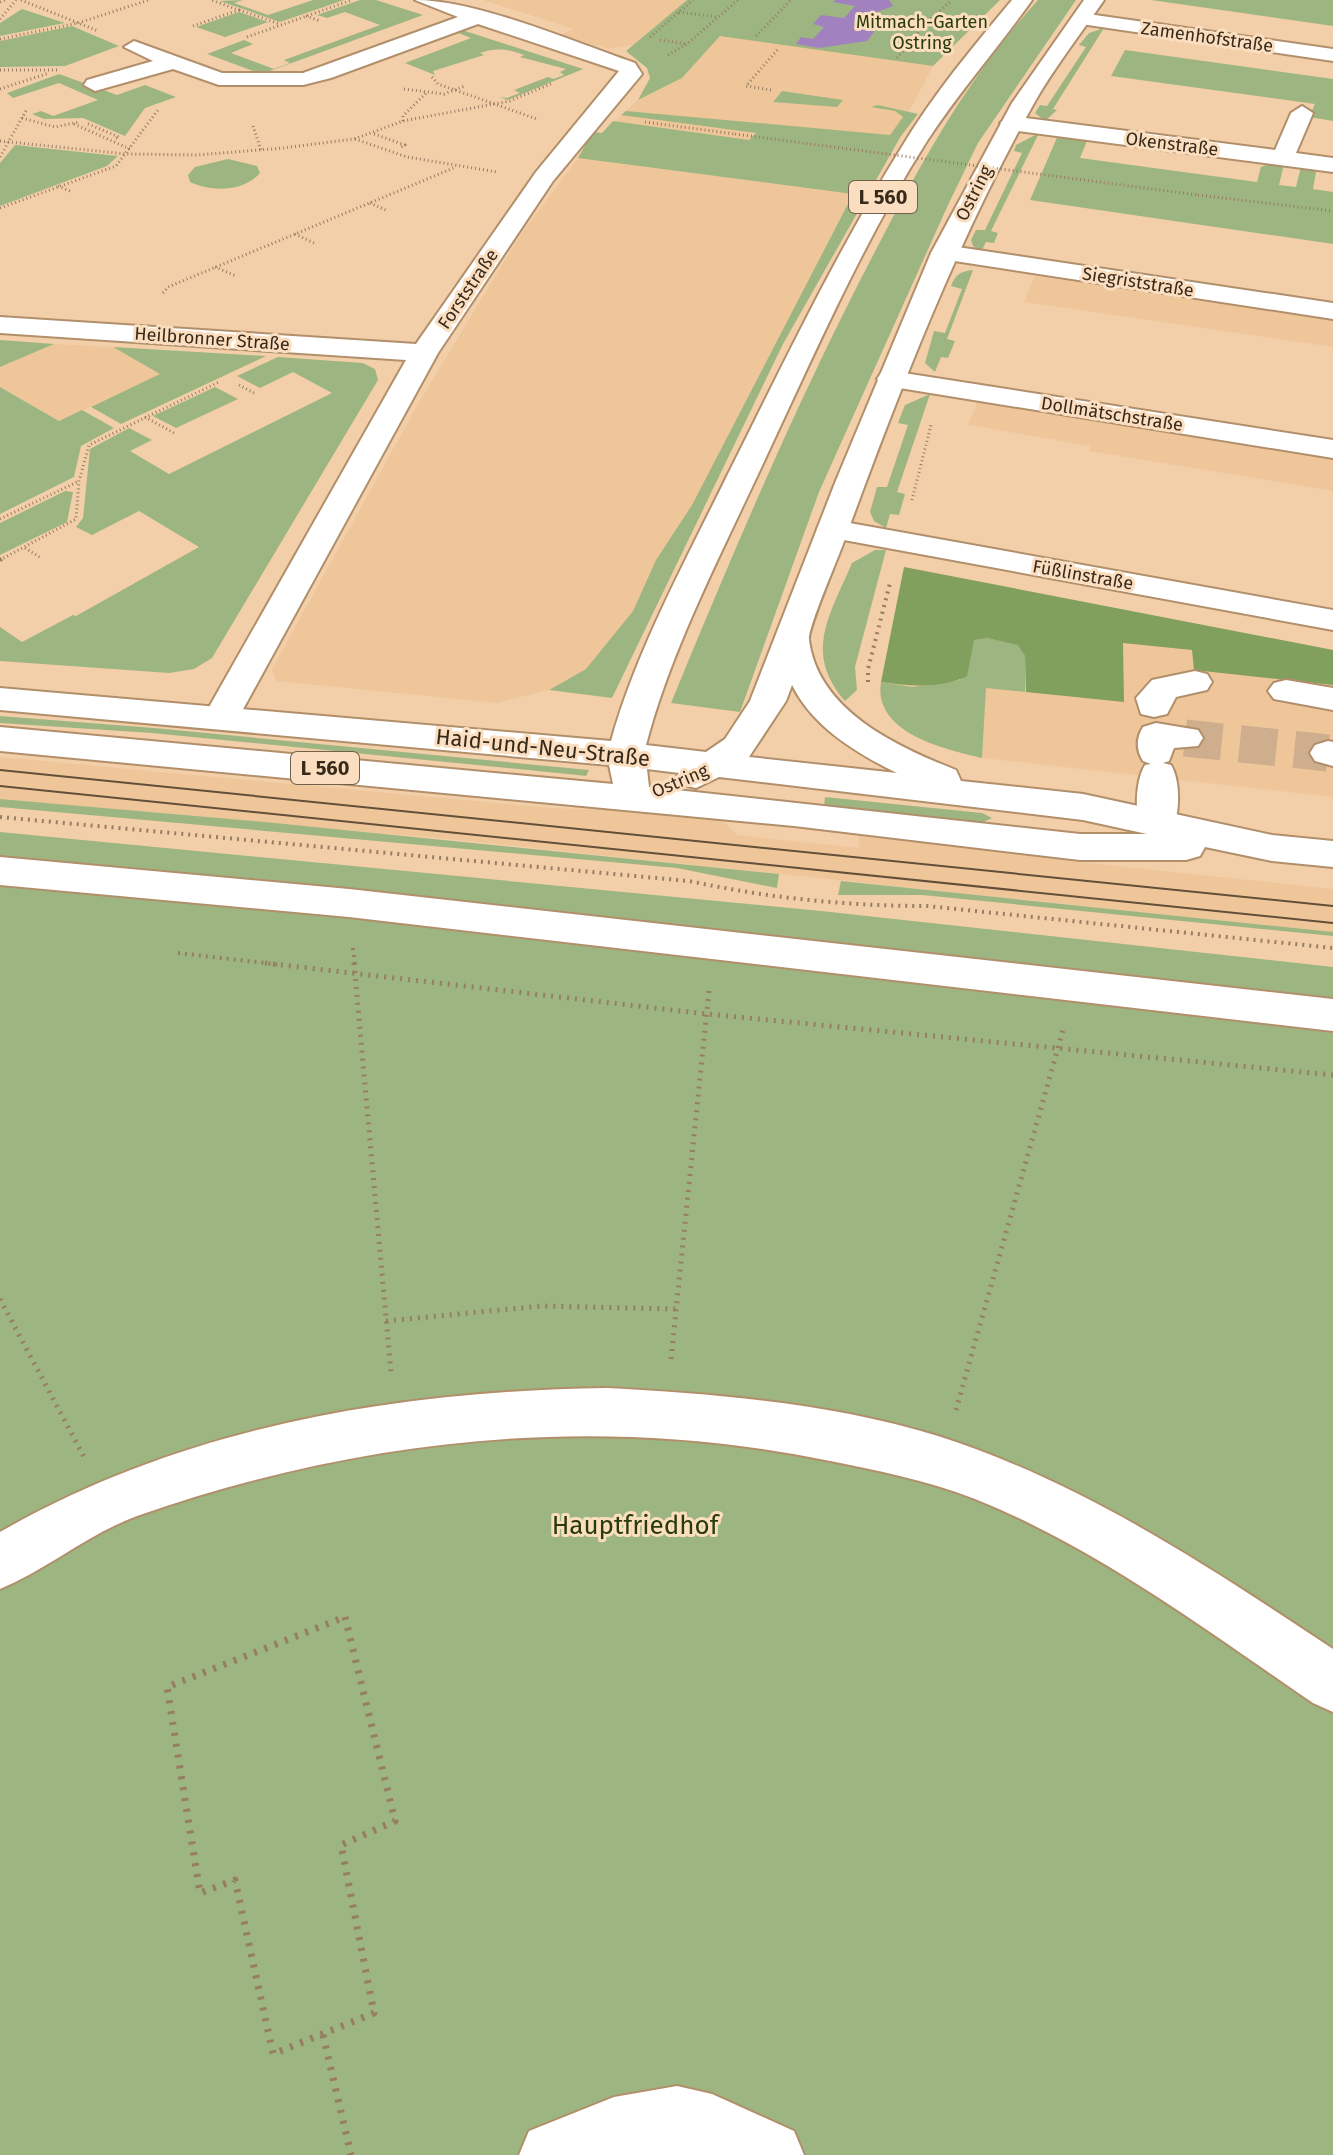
<svg xmlns="http://www.w3.org/2000/svg" width="1333" height="2155" viewBox="0 0 1333 2155" font-family="'Fira Sans',sans-serif">
<style>
.built{fill:#efc69a}
.green{fill:#9db681}
.forest{fill:#819f5d}
.water{fill:#a281bf}
.lines{fill:none;stroke-linecap:round;stroke-linejoin:round}
.minor-tunnel{stroke:#ceae8d;stroke-width:37;stroke-dasharray:37 18;stroke-linecap:butt}
.minor-casing{stroke:#b18f6b;stroke-width:4}
.major-casing{stroke:#b18f6b;stroke-width:4}
.path-far3{stroke:#977d63;stroke-width:3;stroke-dasharray:1 3;stroke-linecap:butt}
.path-far2{stroke:#977d63;stroke-width:4;stroke-dasharray:2 5;stroke-linecap:butt}
.path-far1{stroke:#977d63;stroke-width:5;stroke-dasharray:2 6;stroke-linecap:butt}
.path{stroke:#977d63;stroke-width:7;stroke-dasharray:3 8;stroke-linecap:butt}
.minor{fill:#fff;fill-rule:evenodd}
.major{fill:#fff;fill-rule:evenodd}
.tram{stroke:#614f3a;stroke-width:2}
.path-bridge{stroke:#977d63;stroke-width:3;stroke-dasharray:1 3;stroke-linecap:butt}
.labels{text-anchor:middle;stroke-width:6;stroke-linejoin:round;paint-order:stroke}
.far-park-label{font-size:18px;fill:#283b09;stroke:#fbdebf}
.far-street-label{font-size:18px;fill:#382a1b;stroke:#fbdebf}
.shield{fill:#fbdebf;stroke:#72604c;stroke-width:2}
.shield-label{font-size:20px;font-weight:bold;fill:#382a1b}
.street-label{font-size:22px;fill:#382a1b;stroke:#fbdebf}
.near-park-label{font-size:26px;fill:#283b09;stroke:#fbdebf}
</style>
<rect width="100%" height="100%" fill="#f3cfa9"/>
<g class="built">
<path d="M 483,0 L 687,0 L 633,45 L 609,49 L 561,35 L 573,29 Z"/>
<path d="M 761,0 L 1000,0 L 933,66 L 909,112 L 853,193 L 692,505 L 656,560 L 633,611 L 586,669 L 549,690 L 497,703 L 276,681 L 272,669 L 419,402 L 521,234 L 578,158 L 588,137 L 593,132 L 602,133 L 638,100 L 682,78 L 720,36 Z"/>
<path d="M 1035,276 L 1333,320 L 1333,347 L 1024,302 Z"/>
<path d="M 54,344 L 113,347 L 161,374 L 60,421 L 0,387 L 0,367 Z"/>
<path d="M 979,398 L 1333,457 L 1333,491 L 1089,451 L 1090,446 L 968,425 Z"/>
<path d="M 904,567 L 1333,650 L 1333,797 L 982,758 L 925,741 L 889,715 L 879,696 Z"/>
<path d="M 0,757 L 551,808 L 694,813 L 719,817 L 737,835 L 859,848 L 859,833 L 1052,859 L 1333,889 L 1333,932 L 458,840 L 0,799 Z"/>
</g>
<g class="green">
<path d="M 243,0 L 234,3 L 268,15 L 313,0 L 344,0 L 280,22 L 220,1 Z"/>
<path d="M 360,0 L 376,0 L 423,15 L 270,71 L 256,72 L 207,54 L 244,40 L 253,44 L 231,53 L 274,69 L 290,63 L 284,60 L 380,25 L 345,12 L 327,18 L 317,15 Z"/>
<path d="M 687,0 L 1000,0 L 933,66 L 720,36 L 682,78 L 638,100 L 650,78 L 647,68 L 626,51 Z"/>
<path d="M 1038,0 L 1076,0 L 978,143 L 948,205 L 819,492 L 740,712 L 671,703 C 732,555 794,408 868,265 C 919,167 963,83 1038,0 Z"/>
<path d="M 1151,0 L 1333,0 L 1333,26 Z"/>
<path d="M 22,9 L 65,23 L 0,36 L 0,23 Z"/>
<path d="M 239,12 L 268,22 L 225,37 L 196,27 Z"/>
<path d="M 72,26 L 119,46 L 65,66 L 0,67 L 0,41 Z"/>
<path d="M 1104,28 L 1053,109 L 1057,110 L 1045,121 L 1035,113 L 1040,105 L 1047,106 L 1086,47 L 1079,45 L 1089,33 Z"/>
<path d="M 462,30 L 583,69 L 508,100 L 499,97 L 507,98 L 520,93 L 514,90 L 548,77 L 554,79 L 564,75 L 560,72 L 566,69 L 520,57 L 524,55 C 508,49 496,47 480,53 L 484,55 L 433,71 L 435,75 L 405,63 L 471,38 L 456,32 Z"/>
<path d="M 1125,50 L 1333,79 L 1333,121 L 1309,117 L 1315,104 L 1111,76 Z"/>
<path d="M 59,74 L 117,95 L 145,85 L 176,97 L 145,108 L 125,136 L 83,118 L 44,119 L 32,114 L 41,111 L 53,116 L 98,100 L 59,83 L 13,98 L 7,93 Z"/>
<path d="M 782,91 L 843,100 L 837,107 L 773,102 Z"/>
<path d="M 878,105 L 918,114 L 901,136 L 783,344 L 612,698 L 549,690 L 586,669 L 633,611 L 656,560 L 692,505 L 853,194 L 578,158 L 593,132 L 602,133 L 613,121 L 749,140 L 756,133 L 621,115 L 626,111 L 890,135 L 903,117 L 895,111 L 871,107 Z"/>
<path d="M 1039,133 L 991,231 L 998,233 L 994,243 L 986,242 L 981,252 L 973,246 L 971,240 L 976,230 L 985,230 L 1022,153 L 1014,151 L 1016,145 Z"/>
<path d="M 1059,133 L 1079,135 L 1087,141 L 1080,158 L 1257,182 L 1261,167 L 1272,163 L 1284,164 L 1279,185 L 1296,187 L 1301,167 L 1316,172 L 1313,189 L 1333,192 L 1333,244 L 1030,200 Z"/>
<path d="M 15,145 L 118,156 L 107,166 L 0,206 L 0,163 Z"/>
<path d="M 228,159 L 257,166 L 260,173 C 243,192 212,192 190,182 L 188,175 L 195,167 Z"/>
<path d="M 973,270 L 947,339 L 955,341 L 948,358 L 941,357 L 935,372 L 925,363 L 934,331 L 945,333 L 962,289 L 951,286 C 955,275 961,271 973,270 Z"/>
<path d="M 0,340 L 54,344 L 0,367 Z"/>
<path d="M 113,347 L 266,356 L 121,424 L 91,407 L 160,374 Z"/>
<path d="M 278,357 L 363,363 L 375,369 L 378,380 L 212,658 L 194,669 L 169,673 L 0,661 L 0,627 L 22,642 L 73,615 L 76,616 L 199,547 L 139,511 L 92,535 L 76,527 L 83,518 L 90,449 L 129,428 L 152,440 L 130,451 L 169,474 L 332,393 L 293,372 L 260,388 L 237,376 Z"/>
<path d="M 0,387 L 59,421 L 82,410 L 114,428 L 81,446 L 74,477 L 0,514 Z"/>
<path d="M 215,387 L 238,399 L 176,428 L 153,416 Z"/>
<path d="M 930,394 L 897,492 L 905,494 L 899,515 L 890,514 L 886,528 L 874,521 L 870,512 L 877,487 L 887,487 L 908,425 L 898,423 L 905,405 Z"/>
<path d="M 65,491 L 73,492 L 67,522 L 0,555 L 0,523 Z"/>
<path d="M 875,550 L 886,550 L 855,667 L 857,690 L 845,701 C 803,652 830,615 852,563 Z"/>
<path d="M 986,638 L 1018,644 L 1025,656 L 1025,692 L 986,688 L 982,758 C 944,749 873,733 881,682 L 912,687 L 960,680 L 974,640 Z"/>
<path d="M 0,716 L 154,728 L 589,770 L 586,776 L 578,775 L 152,733 L 0,723 Z"/>
<path d="M 825,797 L 982,813 L 992,818 L 982,823 L 824,806 Z"/>
<path d="M 0,799 L 265,822 L 779,874 L 777,888 L 677,868 L 0,807 Z"/>
<path d="M 0,832 L 821,911 L 1333,967 L 1333,2155 L 0,2155 Z"/>
<path d="M 841,881 L 1333,932 L 1333,936 L 922,895 L 838,895 Z"/>
</g>
<path class="forest" d="M 904,567 L 1333,650 L 1333,685 L 1194,670 L 1192,650 L 1123,643 L 1124,702 L 1026,692 L 1025,656 L 1018,645 L 987,638 L 974,640 L 967,676 C 941,689 909,686 881,682 Z"/>
<path class="water" d="M 835,0 L 889,0 L 893,6 L 864,17 L 874,32 L 867,41 L 819,48 L 796,44 L 801,37 L 813,39 L 824,27 L 813,24 L 821,15 L 844,18 L 855,6 L 833,2 Z"/>
<g class="lines">
<path class="minor-tunnel" d="M 1185,738 L 1328,753"/>
<g class="minor-casing">
<g id="minor">
<path d="M 415,0 C 477,0 574,42 635,63 L 642,74 L 553,181 L 438,353 L 235,724 L 222,727 L 209,724 L 204,716 L 406,360 L 0,333 L 0,317 L 416,344 L 536,172 L 619,71 L 478,24 L 331,78 L 303,85 L 219,85 L 173,69 L 95,91 L 84,85 L 87,80 L 153,61 L 124,47 L 134,41 L 222,73 L 303,73 L 458,17 Z"/>
<path d="M 1081,13 L 1333,49 L 1333,61 L 1074,23 L 1071,19 Z"/>
<path d="M 1302,106 L 1313,113 L 1296,153 L 1333,158 L 1333,172 L 1011,130 L 1000,123 L 1011,116 L 1275,150 L 1291,113 Z"/>
<path d="M 944,245 L 1333,303 L 1333,319 L 935,258 L 931,253 L 935,248 Z"/>
<path d="M 891,371 L 1333,440 L 1333,458 L 881,385 L 877,379 L 881,373 Z"/>
<path d="M 833,520 L 1333,610 L 1333,630 L 822,536 L 817,529 L 822,522 Z"/>
<path d="M 1195,671 L 1207,674 L 1212,682 L 1207,690 L 1176,697 L 1167,714 L 1154,717 L 1141,714 L 1136,698 L 1152,680 Z"/>
<path d="M 1286,680 L 1333,688 L 1333,710 L 1274,699 L 1268,691 L 1274,683 Z"/>
<path d="M 1156,723 L 1198,730 L 1203,738 L 1198,746 L 1174,748 L 1169,761 L 1163,763 L 1171,765 C 1181,781 1180,817 1171,832 L 1157,836 L 1143,832 C 1134,817 1135,781 1145,765 L 1151,764 L 1143,761 C 1136,750 1136,738 1143,727 Z"/>
<path d="M 1328,741 L 1333,742 L 1333,766 L 1315,761 L 1310,753 L 1315,745 Z"/>
<path d="M 0,857 L 349,889 L 1333,999 L 1333,1031 L 349,917 L 0,885 Z"/>
<path d="M 607,1388 C 717,1394 832,1403 938,1436 C 1082,1482 1208,1566 1333,1649 L 1333,1712 L 1313,1703 C 1205,1629 1097,1548 975,1499 C 926,1480 876,1470 825,1460 C 593,1413 360,1438 137,1516 C 88,1534 48,1569 0,1589 L 0,1532 C 185,1426 396,1391 607,1388 Z"/>
<path d="M 677,2086 L 712,2094 L 794,2131 L 804,2155 L 519,2155 L 529,2131 L 614,2097 Z"/>
</g>
</g>
<g class="major-casing">
<path id="major" d="M 1012,0 L 1032,0 C 998,48 959,92 927,141 C 858,250 807,371 752,487 C 713,570 669,657 646,745 L 706,752 L 725,739 L 750,701 L 835,483 L 931,253 L 1012,103 L 1084,0 L 1104,0 C 1080,35 1053,69 1033,105 C 955,245 898,394 843,544 C 837,561 808,627 809,640 C 818,711 898,747 956,770 L 961,781 L 1083,794 L 1272,835 L 1333,841 L 1333,867 L 1272,861 L 1205,847 L 1200,856 L 1186,860 L 1080,860 L 794,826 L 0,751 L 0,727 L 613,784 L 609,765 L 0,710 L 0,688 L 611,741 C 636,651 686,560 727,476 C 783,364 837,251 903,145 C 934,93 974,46 1012,0 ZM 792,685 C 813,727 856,753 897,773 L 749,757 L 786,701 ZM 647,769 L 679,773 L 677,776 L 683,785 L 696,788 L 719,777 L 1083,820 L 1147,834 L 1080,834 L 649,787 Z"/>
</g>
<g class="path-far3">
<path d="M 21,0 L 98,31"/>
<path d="M 0,2 L 5,0"/>
<path d="M 239,10 L 280,24"/>
<path d="M 679,12 L 717,17"/>
<path d="M 306,16 L 320,21"/>
<path d="M 0,19 L 16,0"/>
<path d="M 193,26 L 239,10 L 211,0"/>
<path d="M 756,36 L 791,0"/>
<path d="M 247,37 L 352,0"/>
<path d="M 650,37 L 693,0"/>
<path d="M 0,39 L 78,23 L 149,0"/>
<path d="M 660,40 L 686,44"/>
<path d="M 668,55 L 687,44 L 738,0"/>
<path d="M 897,58 L 927,22 L 952,0"/>
<path d="M 0,70 L 58,70"/>
<path d="M 432,77 L 438,84 L 537,119"/>
<path d="M 0,89 L 49,73"/>
<path d="M 404,89 L 444,94 L 465,86"/>
<path d="M 771,90 L 746,86 L 779,48"/>
<path d="M 22,118 L 55,127 L 79,122"/>
<path d="M 403,121 L 403,116 L 426,93"/>
<path d="M 645,122 L 735,134"/>
<path d="M 74,124 L 130,149"/>
<path d="M 88,124 L 119,137 L 116,138"/>
<path d="M 253,126 L 261,150"/>
<path d="M 374,134 L 405,145 L 399,148"/>
<path d="M 355,139 L 407,157 L 497,172"/>
<path d="M 0,141 L 126,154 L 197,155 L 283,148 L 354,139 L 403,121 L 510,101 L 553,83"/>
<path d="M 0,157 L 27,109"/>
<path d="M 58,186 L 72,192"/>
<path d="M 1198,195 L 1333,211"/>
<path d="M 370,203 L 388,211"/>
<path d="M 0,208 L 116,166 L 158,110"/>
<path d="M 295,234 L 314,243"/>
<path d="M 215,267 L 236,276"/>
<path d="M 163,293 L 168,287 L 456,167"/>
<path d="M 239,385 L 256,394"/>
<path d="M 145,417 L 174,433"/>
<path d="M 912,500 L 931,425"/>
<path d="M 0,519 L 79,481"/>
<path d="M 25,548 L 41,558"/>
<path d="M 0,560 L 76,519 L 79,481 L 89,445 L 219,382"/>
</g>
<g class="path-far2">
<path d="M 0,560 L 3,558"/>
<path d="M 868,682 L 868,669 L 890,583"/>
<path d="M 0,817 L 689,881 C 769,898 846,906 927,906 L 1333,948"/>
<path d="M 353,948 L 355,965"/>
<path d="M 178,953 L 282,965"/>
</g>
<g class="path-far1">
<path d="M 265,963 L 707,1014 L 1333,1075"/>
<path d="M 354,963 L 391,1373"/>
<path d="M 0,1299 L 84,1457"/>
<path d="M 386,1321 L 541,1306 L 676,1309"/>
<path d="M 671,1359 L 709,991"/>
<path d="M 956,1410 L 1063,1030"/>
</g>
<g class="path">
<path d="M 345,1617 L 395,1821 L 341,1845 L 374,2013 L 273,2054 L 235,1880 L 200,1893 L 167,1687 Z"/>
<path d="M 323,2035 L 351,2155"/>
</g>
<use href="#minor" class="minor"/>
<use href="#major" class="major"/>
<g class="tram">
<path d="M 0,770 L 1333,906"/>
<path d="M 0,786 L 1333,923"/>
</g>
<path class="path-bridge" d="M 735,134 L 1198,195"/>
</g>
<g class="labels">
<g class="far-park-label">
<text x="922" y="28">Mitmach-Garten<tspan x="922" dy="21">Ostring</tspan></text>
</g>
<g class="far-street-label">
<text transform="translate(1207 37) rotate(8)" y="6">Zamenhofstraße</text>
<text transform="translate(1172 144) rotate(7)" y="6">Okenstraße</text>
<text transform="translate(974 193) rotate(-63)" y="6">Ostring</text>
<text transform="translate(1138 282) rotate(9)" y="6">Siegriststraße</text>
<text transform="translate(468 289) rotate(-56)" y="6">Forststraße</text>
<text transform="translate(212 339) rotate(4)" y="6">Heilbronner Straße</text>
<text transform="translate(1112 414) rotate(9)" y="6">Dollmätschstraße</text>
<text transform="translate(1083 575) rotate(10)" y="6">Füßlinstraße</text>
<text transform="translate(680 781) rotate(-23)" y="6">Ostring</text>
</g>
<g class="shield">
<rect x="849" y="181" width="68" height="32" rx="6"/>
<rect x="291" y="752" width="68" height="32" rx="6"/>
</g>
<g class="shield-label">
<text x="883" y="204">L 560</text>
<text x="325" y="775">L 560</text>
</g>
<g class="street-label">
<text transform="translate(543 747) rotate(6)" y="8">Haid-und-Neu-Straße</text>
</g>
<g class="near-park-label">
<text x="635" y="1534">Hauptfriedhof</text>
</g>
</g>
</svg>
